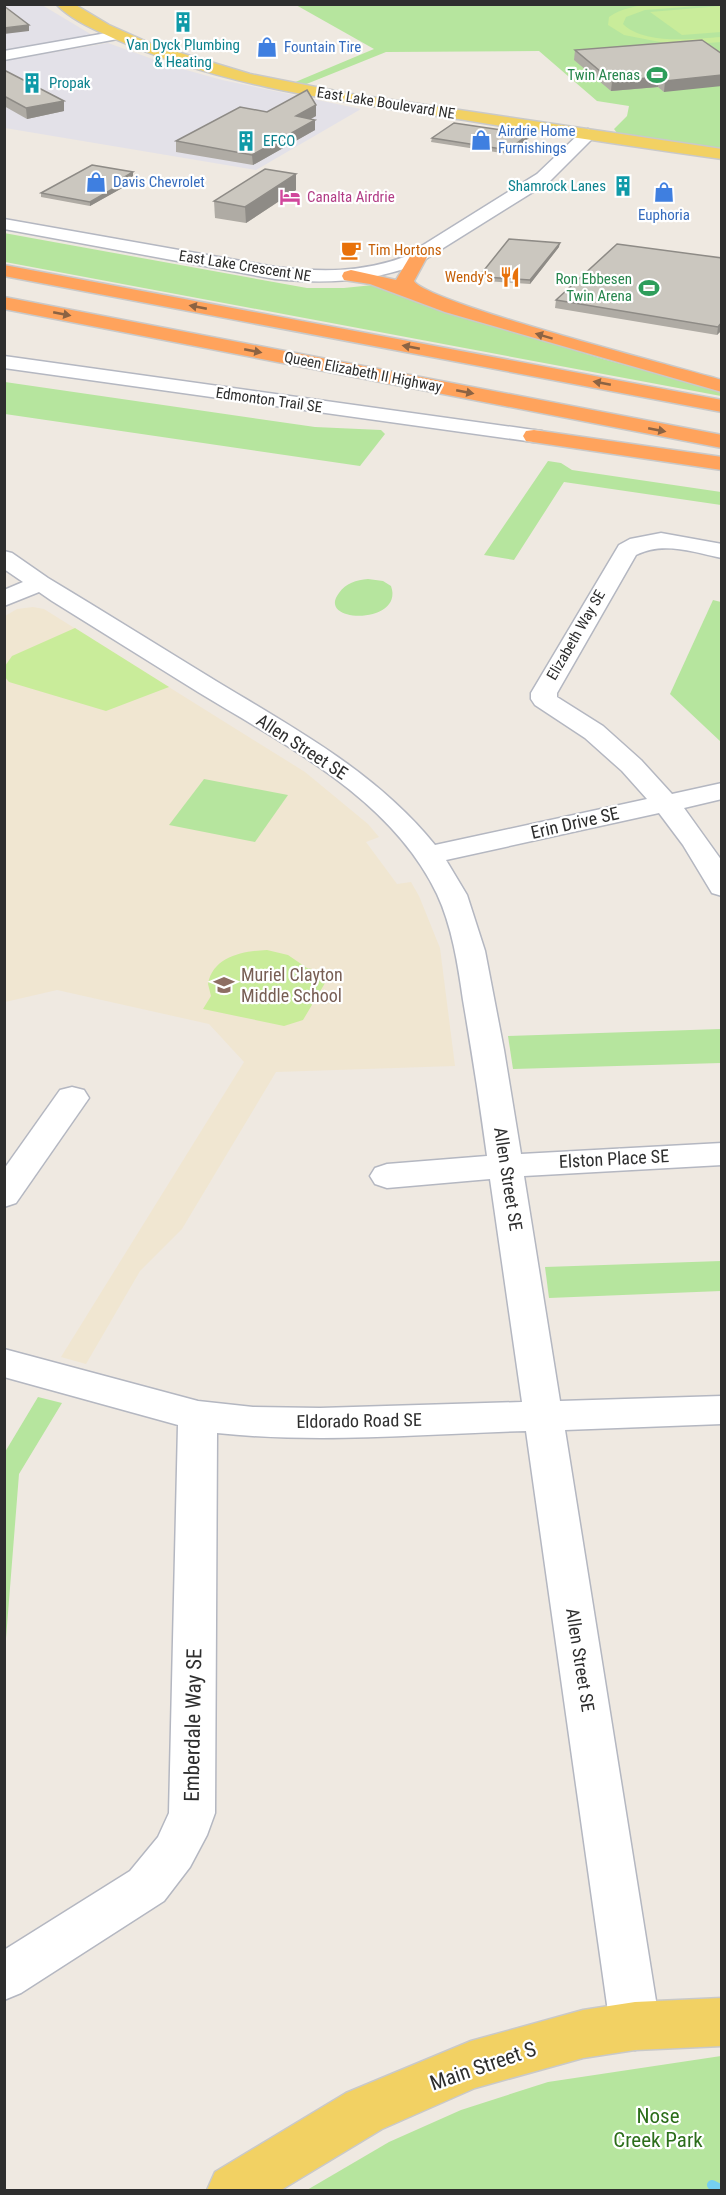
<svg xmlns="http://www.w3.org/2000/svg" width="726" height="2195" viewBox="0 0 726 2195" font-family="'Roboto Condensed',sans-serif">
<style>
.industrial{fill:#e3e1e8}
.education{fill:#f0e6d1}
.green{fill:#b6e59e}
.pitch{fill:#c9ec9a}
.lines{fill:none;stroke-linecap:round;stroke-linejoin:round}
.stream{stroke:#75cff0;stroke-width:10}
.minor-casing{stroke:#b4b7c1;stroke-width:3}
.major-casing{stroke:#c9c9c9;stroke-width:3}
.highway-casing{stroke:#c9c9c9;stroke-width:3}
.minor{fill:#fff;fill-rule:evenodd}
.major{fill:#f2d163;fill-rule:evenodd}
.highway{fill:#ffa35c;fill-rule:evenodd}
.wall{fill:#afaba4}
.shaded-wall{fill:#8e8b86}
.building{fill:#cbc7bf;stroke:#8e8b86;stroke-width:1.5}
.oneway{fill:#8c6343}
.labels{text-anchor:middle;stroke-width:4.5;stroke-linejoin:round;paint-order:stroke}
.far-culture-label{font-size:15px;fill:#0d838f;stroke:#fff;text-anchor:start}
.far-shop-label{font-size:15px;fill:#366cbe;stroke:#fff;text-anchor:start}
.far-leisure-label{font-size:15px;fill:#27864d;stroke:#fff;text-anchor:end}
.far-street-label{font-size:15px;fill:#2e2e2e;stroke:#fff}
.far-hotel-label{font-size:15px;fill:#b23c85;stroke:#fff;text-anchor:start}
.far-food-label{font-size:15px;fill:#c56008;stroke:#fff;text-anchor:start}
.street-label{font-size:18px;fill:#2e2e2e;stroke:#fff}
.education-label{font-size:18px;fill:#785e54;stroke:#fff;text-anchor:start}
.near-street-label{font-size:21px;fill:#2e2e2e;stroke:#fff}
.near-park-label{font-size:21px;fill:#2c6e1b;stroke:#fff}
</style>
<rect width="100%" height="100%" fill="#efe9e1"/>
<g class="industrial">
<path d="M 5,5 L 42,5 L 92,35 L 5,54 Z"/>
<path d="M 108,43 L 172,66 L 222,80 L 361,109 L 256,170 L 5,128 L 4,61 Z"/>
</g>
<path class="education" d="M 33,607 L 44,609 L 305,772 L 368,824 L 379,837 L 366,842 L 397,884 L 411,882 L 419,896 L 440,948 L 455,1066 L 276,1072 L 182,1229 L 140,1271 L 86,1364 L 61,1357 L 244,1062 L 209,1024 L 57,990 L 5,1002 L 5,616 L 17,609 Z"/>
<g class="green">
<path d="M 296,5 L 721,5 L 721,149 L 617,133 L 614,129 L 627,116 L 629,106 L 597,101 L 539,51 L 386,52 L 304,85 L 293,83 L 374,49 Z"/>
<path d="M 4,233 L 307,288 L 344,288 L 373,285 L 429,306 L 603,359 L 721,391 L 721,396 L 5,262 Z"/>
<path d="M 5,382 L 315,427 L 381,430 L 385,434 L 360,466 L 5,414 Z"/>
<path d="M 548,461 L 561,463 L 572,470 L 721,492 L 721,505 L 564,482 L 514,560 L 484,555 Z"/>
<path d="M 368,579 L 383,581 L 391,586 C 405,625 315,624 339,593 C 346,583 356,580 368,579 Z"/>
<path d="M 713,600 L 721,602 L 721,742 L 670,694 Z"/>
<path d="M 204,779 L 288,795 L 255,842 L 169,825 Z"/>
<path d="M 721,1029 L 721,1063 L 513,1069 L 508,1036 Z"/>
<path d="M 721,1261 L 721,1291 L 549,1298 L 545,1267 Z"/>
<path d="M 38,1397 L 62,1403 L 19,1474 L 5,1651 L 5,1452 Z"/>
<path d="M 721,2056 L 721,2190 L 307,2190 L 389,2142 L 461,2110 L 548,2082 Z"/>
</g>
<g class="pitch">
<path d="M 652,4 L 710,5 L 645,10 L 626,17 L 623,24 C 644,45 694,39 721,37 L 721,42 L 669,46 L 665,43 L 624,35 L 608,25 L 609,17 C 621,8 637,6 652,4 Z"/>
<path d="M 721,6 L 721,32 L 682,35 L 650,12 Z"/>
<path d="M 75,628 L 169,687 L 106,711 L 9,682 L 5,677 L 5,666 L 12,656 Z"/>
<path d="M 267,950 L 288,955 L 307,968 L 331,973 L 303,1020 L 284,1026 L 203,1009 L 211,996 L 208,984 C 213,956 244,951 267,950 Z"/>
</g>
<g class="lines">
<path class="stream" d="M 712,2185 L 722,2190"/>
<g class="minor-casing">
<g id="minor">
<path d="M 118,31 L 125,35 L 123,38 L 4,60 L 4,51 Z"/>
<path d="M 588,129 L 596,134 L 594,137 L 549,182 L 416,265 C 369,282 325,284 275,279 L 4,229 L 4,219 L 275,267 C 320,272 361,273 404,257 L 537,174 L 582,131 Z"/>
<path d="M 4,356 L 534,430 L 542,431 L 545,436 L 542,441 L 534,442 L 4,368 Z"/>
<path d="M 661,533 L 722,544 L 722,558 C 693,552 663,541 636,555 L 557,693 L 557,697 L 603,726 L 641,760 L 672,794 L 722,783 L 722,799 L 684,808 L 722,861 L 722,896 L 712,893 L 683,845 L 659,813 L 446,860 L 467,895 L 485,951 L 504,1050 L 521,1154 L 722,1143 L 722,1165 L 524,1176 L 560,1401 L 722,1396 L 722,1424 L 565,1430 L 660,2026 L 652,2043 L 635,2050 L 618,2043 L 610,2026 L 526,1431 C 424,1434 319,1444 217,1433 L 215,1813 L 207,1835 L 190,1867 L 164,1901 L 21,1993 L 4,2000 L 4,1950 L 130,1871 L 158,1837 L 169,1813 L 178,1425 L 4,1377 L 4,1349 L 198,1401 L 253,1407 L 320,1408 L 522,1402 L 490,1179 L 387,1188 L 375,1184 L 370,1176 L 375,1168 L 387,1164 L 487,1156 C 480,1104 472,1052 463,1000 C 458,965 452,926 437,894 C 391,798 285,745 198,692 C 149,662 101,631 52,601 L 39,592 L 4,606 L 4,590 L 23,582 L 4,569 L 4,551 L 12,553 L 48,578 C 105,612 160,647 216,681 C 295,729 376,772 435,845 L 647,799 L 622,771 L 585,738 L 535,705 L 531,699 L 531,693 L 619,545 L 630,539 Z"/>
<path d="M 72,1087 L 84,1090 L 89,1098 L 16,1203 L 4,1207 L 4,1169 L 60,1090 Z"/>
</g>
</g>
<g class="major-casing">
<g id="major">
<path d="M 56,4 L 74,4 L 109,25 L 154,45 L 250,74 L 351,94 L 722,149 L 722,159 C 636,147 550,134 465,120 C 346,102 225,88 115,39 C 96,30 71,20 56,4 Z"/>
<path d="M 722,1998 L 722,2046 L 635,2050 L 583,2058 L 475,2088 L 382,2129 L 281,2190 L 207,2190 L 215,2172 L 346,2093 L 471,2041 L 583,2010 L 635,2002 Z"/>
</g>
</g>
<g class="highway-casing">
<g id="highway">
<path d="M 418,252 L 424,253 L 427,257 L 414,281 C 427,303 681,368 722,380 L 722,392 L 445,312 L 370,284 L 344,280 L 342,276 L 344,272 L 351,270 L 396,280 L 412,253 Z"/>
<path d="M 4,265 L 722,400 L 722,412 L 4,276 Z"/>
<path d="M 4,297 L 722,435 L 722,448 L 4,309 Z"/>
<path d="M 534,430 L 722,457 L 722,470 L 526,441 L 523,436 L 526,431 Z"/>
</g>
</g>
<use href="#minor" class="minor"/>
<use href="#major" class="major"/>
<use href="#highway" class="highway"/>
</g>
<g class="wall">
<path d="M 702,40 L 664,92 L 658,87 L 611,91 L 574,60 L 575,50 Z"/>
<path d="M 4,70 L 64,101 L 64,111 L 27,119 L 4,106 Z"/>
<path d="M 316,105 L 316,116 L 310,119 L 315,130 L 253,165 L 176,152 L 176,141 L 267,112 Z"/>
<path d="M 432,138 L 529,138 L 508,154 L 431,142 Z"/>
<path d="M 133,176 L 121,183 L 123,183 L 124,187 L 90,206 L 41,197 L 41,193 Z"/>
<path d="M 296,190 L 246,223 L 215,218 L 214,201 Z"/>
<path d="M 559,247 L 530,284 L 486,281 L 486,279 L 481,278 L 481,274 Z"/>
<path d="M 722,258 L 722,330 L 717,335 L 555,308 L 556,300 Z"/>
</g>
<g class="shaded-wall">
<path d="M 29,25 L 29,31 L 4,34 L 4,28 Z"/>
<path d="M 722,75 L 722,86 L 664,92 L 665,81 Z"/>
<path d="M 659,77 L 658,87 L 611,91 L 612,81 Z"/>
<path d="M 64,101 L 64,111 L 27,119 L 26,108 Z"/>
<path d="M 316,105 L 316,116 L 296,127 L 296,116 Z"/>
<path d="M 315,120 L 315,130 L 253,165 L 252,155 Z"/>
<path d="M 529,134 L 529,138 L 508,154 L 508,150 Z"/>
<path d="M 133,172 L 133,176 L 116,186 L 116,182 Z"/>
<path d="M 296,174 L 296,190 L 246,223 L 245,207 Z"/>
<path d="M 123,183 L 124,187 L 90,206 L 90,202 Z"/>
<path d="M 560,243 L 559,247 L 530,284 L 530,280 Z"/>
<path d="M 722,322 L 722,330 L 717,335 L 718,327 Z"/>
</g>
<g class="building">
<path d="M 4,6 L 29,25 L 4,28 Z"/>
<path d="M 702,40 L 722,54 L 722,75 L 665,81 L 659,77 L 612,81 L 575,50 Z"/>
<path d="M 4,70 L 64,101 L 26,108 L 4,96 Z"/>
<path d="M 307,90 L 316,105 L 296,116 L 315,120 L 252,155 L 176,141 L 240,107 L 267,112 Z"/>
<path d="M 454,123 L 529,134 L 508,150 L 432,138 Z"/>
<path d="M 92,165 L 133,172 L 116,182 L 123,183 L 90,202 L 41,193 Z"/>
<path d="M 265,169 L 296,174 L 245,207 L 214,201 Z"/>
<path d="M 509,239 L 560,243 L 530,280 L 486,277 L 488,275 L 481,274 Z"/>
<path d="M 617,244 L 722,258 L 722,322 L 718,327 L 556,300 Z"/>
</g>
<defs><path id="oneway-solid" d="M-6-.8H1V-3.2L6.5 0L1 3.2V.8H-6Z" transform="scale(1.5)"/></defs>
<g class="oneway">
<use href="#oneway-solid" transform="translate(198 307) rotate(-169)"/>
<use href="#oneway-solid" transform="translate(62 314) rotate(11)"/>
<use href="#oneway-solid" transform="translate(544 336) rotate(-163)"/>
<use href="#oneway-solid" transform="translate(411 347) rotate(-169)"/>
<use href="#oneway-solid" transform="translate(253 351) rotate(11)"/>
<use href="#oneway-solid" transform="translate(602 383) rotate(-169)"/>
<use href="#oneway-solid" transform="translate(465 392) rotate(11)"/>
<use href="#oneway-solid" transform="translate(657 430) rotate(11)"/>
</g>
<defs>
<g id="building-bare" transform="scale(1.62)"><path d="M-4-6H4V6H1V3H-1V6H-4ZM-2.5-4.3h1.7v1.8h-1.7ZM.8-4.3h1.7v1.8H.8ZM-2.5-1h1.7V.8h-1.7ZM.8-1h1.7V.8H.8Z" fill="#0f9aa8" stroke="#fff" stroke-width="2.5" paint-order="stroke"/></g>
<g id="shop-bare" transform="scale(1.62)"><path d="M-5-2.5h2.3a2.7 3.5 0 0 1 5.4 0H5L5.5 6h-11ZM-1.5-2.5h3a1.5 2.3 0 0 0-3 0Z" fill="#3f7fe0" stroke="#fff" stroke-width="2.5" paint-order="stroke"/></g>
<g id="stadium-bare" transform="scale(1.62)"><path d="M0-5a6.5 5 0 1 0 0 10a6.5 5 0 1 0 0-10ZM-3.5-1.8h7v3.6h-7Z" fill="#2e9e5b" stroke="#fff" stroke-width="2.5" paint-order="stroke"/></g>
<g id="hotel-bare" transform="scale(1.62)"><path d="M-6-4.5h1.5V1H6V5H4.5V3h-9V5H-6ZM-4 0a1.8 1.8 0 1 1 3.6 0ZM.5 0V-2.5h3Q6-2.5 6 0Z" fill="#d1479c" stroke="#fff" stroke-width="2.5" paint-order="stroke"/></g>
<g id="cafe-bare" transform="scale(1.62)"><path d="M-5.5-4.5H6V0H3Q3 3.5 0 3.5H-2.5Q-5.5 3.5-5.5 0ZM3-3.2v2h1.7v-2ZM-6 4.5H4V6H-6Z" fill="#e8710a" stroke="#fff" stroke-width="2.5" paint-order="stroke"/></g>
<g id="restaurant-bare" transform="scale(1.62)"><path d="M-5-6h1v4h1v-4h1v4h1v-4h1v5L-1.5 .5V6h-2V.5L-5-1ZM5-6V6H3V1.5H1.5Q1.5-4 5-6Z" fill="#e8710a" stroke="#fff" stroke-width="2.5" paint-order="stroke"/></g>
<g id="school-bare" transform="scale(1.62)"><path d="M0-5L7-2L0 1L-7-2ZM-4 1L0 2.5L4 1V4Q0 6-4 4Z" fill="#8d6e63" stroke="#fff" stroke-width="2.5" paint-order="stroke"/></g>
</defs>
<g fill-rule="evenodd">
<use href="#building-bare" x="183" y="22"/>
<use href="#shop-bare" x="267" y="47"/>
<use href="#stadium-bare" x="657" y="75"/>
<use href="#building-bare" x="32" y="83"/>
<use href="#shop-bare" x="481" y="140"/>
<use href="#building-bare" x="246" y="141"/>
<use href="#shop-bare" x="96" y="182"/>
<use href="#building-bare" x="623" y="186"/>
<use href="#shop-bare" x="664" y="192"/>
<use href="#hotel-bare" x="290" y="197"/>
<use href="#cafe-bare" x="351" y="250"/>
<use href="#restaurant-bare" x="510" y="277"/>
<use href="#stadium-bare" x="649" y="288"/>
<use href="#school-bare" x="224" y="985"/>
</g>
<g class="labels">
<g class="far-culture-label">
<text x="183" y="50" text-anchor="middle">Van Dyck Plumbing<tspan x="183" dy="17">&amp; Heating</tspan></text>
<text x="49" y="88">Propak</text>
<text x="263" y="146">EFCO</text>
<text x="606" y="191" text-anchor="end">Shamrock Lanes</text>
</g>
<g class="far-shop-label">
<text x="284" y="52">Fountain Tire</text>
<text x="498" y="136">Airdrie Home<tspan x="498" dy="17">Furnishings</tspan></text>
<text x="113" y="187">Davis Chevrolet</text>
<text x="664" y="220" text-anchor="middle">Euphoria</text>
</g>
<g class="far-leisure-label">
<text x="640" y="80">Twin Arenas</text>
<text x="632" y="284">Ron Ebbesen<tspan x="632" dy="17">Twin Arena</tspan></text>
</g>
<g class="far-street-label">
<text transform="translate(386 103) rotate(9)" y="5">East Lake Boulevard NE</text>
<text transform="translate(245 266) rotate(9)" y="5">East Lake Crescent NE</text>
<text transform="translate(363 372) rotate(11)" y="5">Queen Elizabeth II Highway</text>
<text transform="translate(269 400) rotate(8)" y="5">Edmonton Trail SE</text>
<text transform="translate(576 635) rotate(-60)" y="5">Elizabeth Way SE</text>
</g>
<g class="far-hotel-label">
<text x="307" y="202">Canalta Airdrie</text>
</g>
<g class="far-food-label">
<text x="368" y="255">Tim Hortons</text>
<text x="493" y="282" text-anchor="end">Wendy's</text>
</g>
<g class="street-label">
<text transform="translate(302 747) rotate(33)" y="6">Allen Street SE</text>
<text transform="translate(575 823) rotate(-13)" y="6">Erin Drive SE</text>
<text transform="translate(614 1159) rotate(-3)" y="6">Elston Place SE</text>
<text transform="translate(508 1179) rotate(81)" y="6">Allen Street SE</text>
<text transform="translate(359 1421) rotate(-1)" y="6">Eldorado Road SE</text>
<text transform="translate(580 1660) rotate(81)" y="6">Allen Street SE</text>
</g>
<g class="education-label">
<text x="241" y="981">Muriel Clayton<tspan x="241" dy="21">Middle School</tspan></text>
</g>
<g class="near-street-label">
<text transform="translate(193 1725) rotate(-89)" y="7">Emberdale Way SE</text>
<text transform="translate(483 2066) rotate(-19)" y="7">Main Street S</text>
</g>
<g class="near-park-label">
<text x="658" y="2123">Nose<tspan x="658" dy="24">Creek Park</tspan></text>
</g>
</g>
<rect width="726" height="2195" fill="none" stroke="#2e2e2e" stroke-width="12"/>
</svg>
